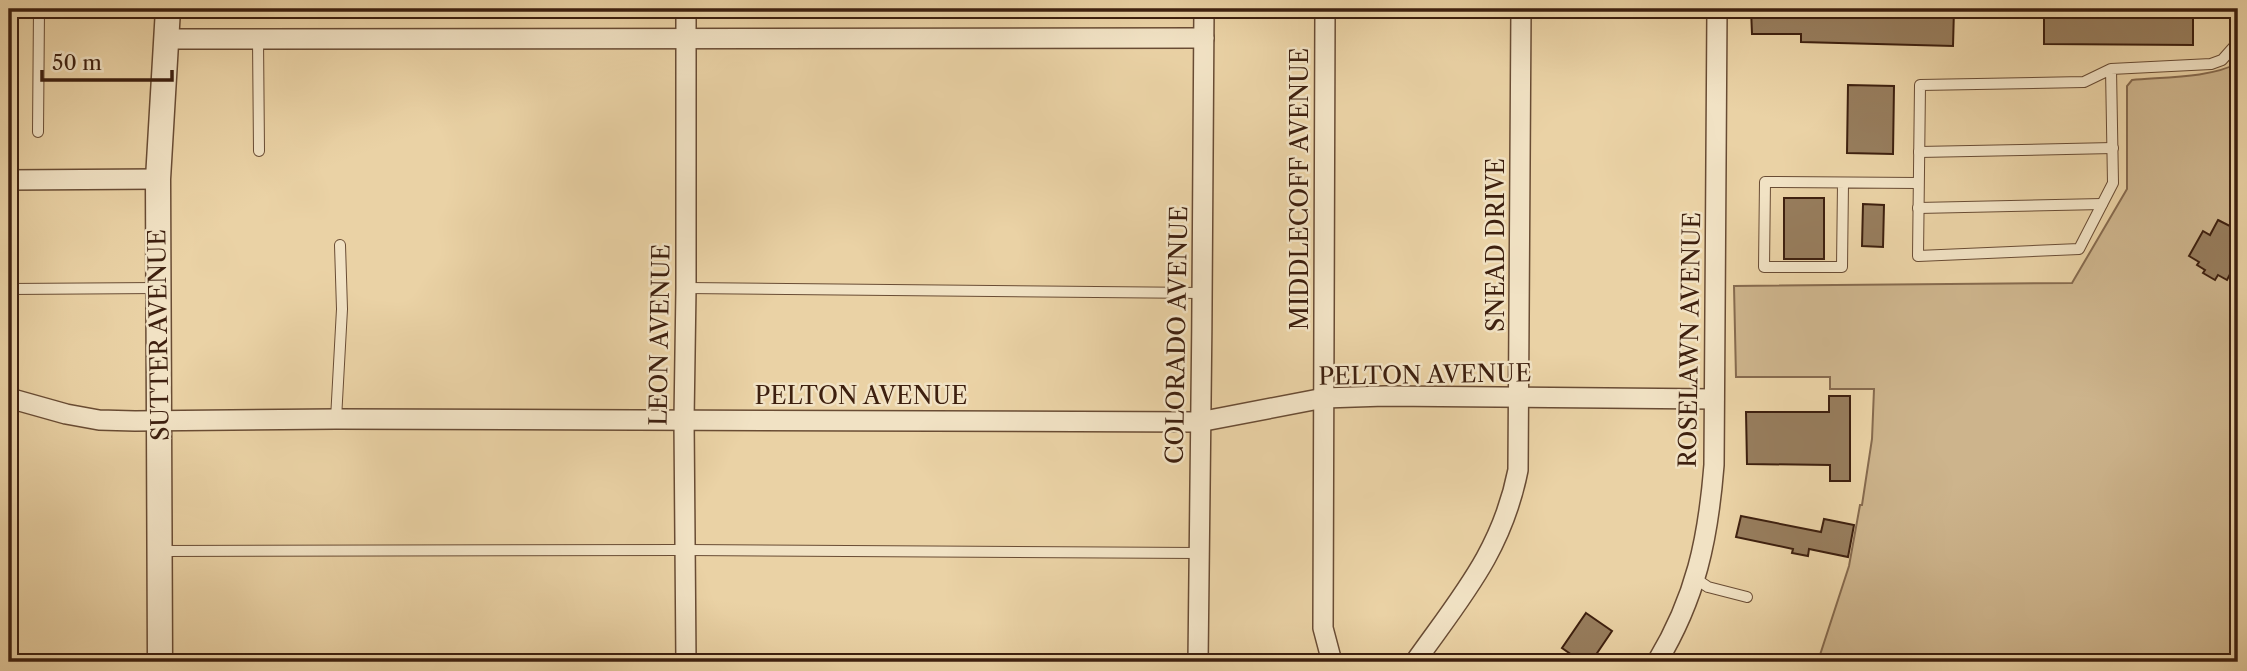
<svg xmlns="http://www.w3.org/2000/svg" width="2247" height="671" viewBox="0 0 2247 671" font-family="'Libre Caslon Text',serif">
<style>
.green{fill:#cdb48c;stroke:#866a4e;stroke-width:2}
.building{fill:#977d5d;stroke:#3e200f;stroke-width:2}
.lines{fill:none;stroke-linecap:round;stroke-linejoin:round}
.service-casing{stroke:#694c34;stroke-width:12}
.minor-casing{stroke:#694c34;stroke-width:22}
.tertiary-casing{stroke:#694c34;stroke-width:27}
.service{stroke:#f1e2c4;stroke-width:10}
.minor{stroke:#f1e2c4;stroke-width:19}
.tertiary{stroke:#f1e2c4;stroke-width:24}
.labels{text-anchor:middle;stroke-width:5;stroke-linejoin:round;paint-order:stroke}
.street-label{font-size:24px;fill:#3e200f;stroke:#f1e2c4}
</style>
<rect width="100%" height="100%" fill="#ead2a5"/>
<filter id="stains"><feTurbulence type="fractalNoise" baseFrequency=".00286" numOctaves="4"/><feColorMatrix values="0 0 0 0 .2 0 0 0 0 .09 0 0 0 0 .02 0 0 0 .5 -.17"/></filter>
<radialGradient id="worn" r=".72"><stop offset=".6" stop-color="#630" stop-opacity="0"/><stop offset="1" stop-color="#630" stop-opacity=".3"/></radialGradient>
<path class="green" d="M 2238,63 L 2238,662 L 1819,662 L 1820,655 L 1849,566 L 1860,505 L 1862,505 L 1872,439 L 1874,389 L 1830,389 L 1830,377 L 1736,377 L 1734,286 L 2072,283 L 2127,189 L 2127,86 L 2132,80 C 2163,77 2211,78 2238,63 Z"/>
<g class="building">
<path d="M 1751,9 L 1954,9 L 1953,46 L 1801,42 L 1801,34 L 1752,34 Z"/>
<path d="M 2044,9 L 2193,9 L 2193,45 L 2044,44 Z"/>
<path d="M 1848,85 L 1894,86 L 1893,154 L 1847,153 Z"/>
<rect x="1784" y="198" width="40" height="61"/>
<path d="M 1863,204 L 1884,205 L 1883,247 L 1862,246 Z"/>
<path d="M 2218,220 L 2238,230 L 2238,259 L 2227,280 L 2218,275 L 2215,280 L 2203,273 L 2205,270 L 2197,265 L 2199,262 L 2189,256 L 2203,231 L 2210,235 Z"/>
<path d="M 1829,396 L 1850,396 L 1850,481 L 1830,481 L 1830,465 L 1747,464 L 1746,412 L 1829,412 Z"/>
<path d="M 1741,516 L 1821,532 L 1824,519 L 1854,525 L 1848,557 L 1809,549 L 1808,556 L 1792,553 L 1793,549 L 1736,537 Z"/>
<path d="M 1586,613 L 1612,631 L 1591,662 L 1582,662 L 1562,648 Z"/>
</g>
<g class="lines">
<g class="service-casing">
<g id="service">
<path d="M 258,39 L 259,151"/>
<path d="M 2111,69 L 2113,183 L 2079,249 L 1918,256 L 1920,85 L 2084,82 L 2111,69 L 2211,64 L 2222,60 L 2238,42"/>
<path d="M 38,132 L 39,9"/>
<path d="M 1919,152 L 2113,148"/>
<path d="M 1843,183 L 1842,267 L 1764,267 L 1765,182 L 1918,183"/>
<path d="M 1918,208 L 2102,204"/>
<path d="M 686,288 L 1203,293"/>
<path d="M 9,289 L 158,288"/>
<path d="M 336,419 L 342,309 L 340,245"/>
<path d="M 161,551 L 686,550 L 1199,553"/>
<path d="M 1696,579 L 1708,587 L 1747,597"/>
</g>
</g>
<g class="minor-casing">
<g id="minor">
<path d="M 686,9 L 686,288 L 684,420 L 686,662"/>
<path d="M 1325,9 L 1323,628 L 1332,662"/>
<path d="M 167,39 L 1204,38"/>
<path d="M 9,180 L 158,179"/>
<path d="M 9,398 L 66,414 L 99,420 L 135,421 L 336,419 L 1199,422 L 1324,398 L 1385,396 L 1714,399"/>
<path d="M 1198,662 C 1200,444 1204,227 1204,9"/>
<path d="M 1415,662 C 1461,597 1502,551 1518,470 L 1521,9"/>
<path d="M 1657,662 C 1696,597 1708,540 1714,465 L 1717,9"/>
</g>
</g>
<g class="tertiary-casing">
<path id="tertiary" d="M 160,662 L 158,179 L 168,9"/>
</g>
<use href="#service" class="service"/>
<use href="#minor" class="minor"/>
<use href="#tertiary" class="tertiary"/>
</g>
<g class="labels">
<g class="street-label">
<text transform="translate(1300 189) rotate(-90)" y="8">MIDDLECOFF AVENUE</text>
<text transform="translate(1496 245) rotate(-90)" y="8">SNEAD DRIVE</text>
<text transform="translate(159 335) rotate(-91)" y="8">SUTTER AVENUE</text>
<text transform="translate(660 335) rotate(-89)" y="8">LEON AVENUE</text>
<text transform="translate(1177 335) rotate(-89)" y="8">COLORADO AVENUE</text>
<text transform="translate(1690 340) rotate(-89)" y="8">ROSELAWN AVENUE</text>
<text transform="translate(1425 375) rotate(-1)" y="8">PELTON AVENUE</text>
<text x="861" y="404">PELTON AVENUE</text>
</g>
</g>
<rect width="2247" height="671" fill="none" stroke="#ead2a5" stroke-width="35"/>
<rect x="10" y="10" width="2226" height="650" fill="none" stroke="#3e200f" stroke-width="3.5"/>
<rect x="18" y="18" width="2212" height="636" fill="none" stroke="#3e200f" stroke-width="2"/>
<path d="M42 70v10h130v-10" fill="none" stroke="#3e200f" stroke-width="3.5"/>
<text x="52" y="70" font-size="21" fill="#3e200f" stroke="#f1e2c4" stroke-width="5" paint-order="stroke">50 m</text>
<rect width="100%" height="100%" filter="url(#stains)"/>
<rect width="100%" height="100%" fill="url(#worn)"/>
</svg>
